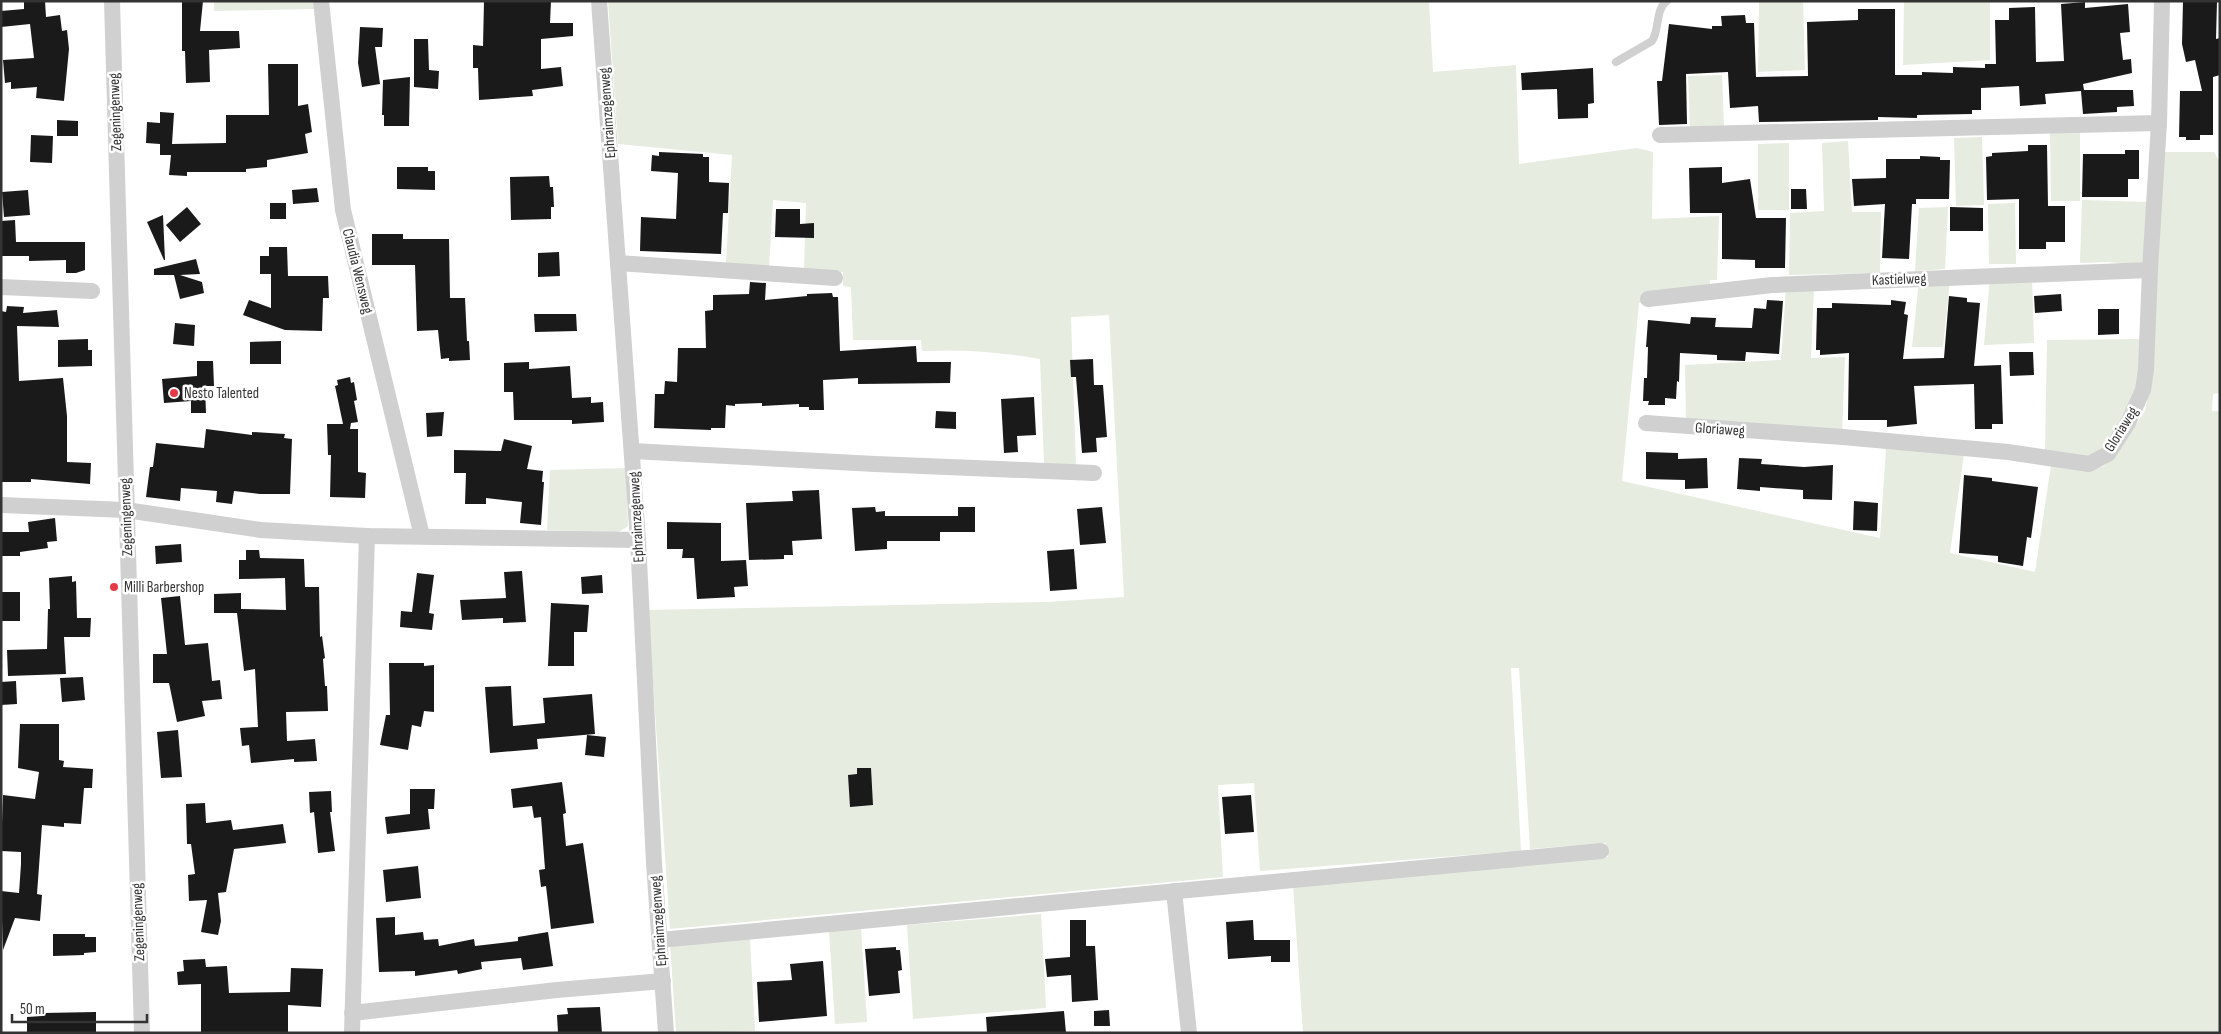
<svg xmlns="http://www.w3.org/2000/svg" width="2221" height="1034" viewBox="0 0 2221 1034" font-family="'Sofia Sans Condensed',sans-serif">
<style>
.green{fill:#e6ecdf}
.building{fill:#1a1a1a}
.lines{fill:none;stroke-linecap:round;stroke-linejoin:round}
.lane{stroke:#d0d0d0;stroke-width:8}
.street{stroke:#d0d0d0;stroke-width:16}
.poi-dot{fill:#e63946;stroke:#fff;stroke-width:2}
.labels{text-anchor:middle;stroke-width:5;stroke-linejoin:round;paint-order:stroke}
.street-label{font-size:15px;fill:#333;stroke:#fff}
.poi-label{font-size:15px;fill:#333;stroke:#fff;text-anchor:start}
</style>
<rect width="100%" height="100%" fill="#fff"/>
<g class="green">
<path d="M 214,1 L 314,1 L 315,9 L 214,11 Z"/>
<path d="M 608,1 L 1429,1 L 1433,72 L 1516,65 L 1519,164 L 1637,148 L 1653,152 L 1652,219 L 1719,216 L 1717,280 L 1710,280 L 1710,290 L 1690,299 L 1639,303 L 1622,481 L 1880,538 L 1886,449 L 1964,454 L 1950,553 L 2035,572 L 2051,465 L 2092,470 L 2104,466 L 2114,458 L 2145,411 L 2152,376 L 2164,152 L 2214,152 L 2220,162 L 2220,393 L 2213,394 L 2212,411 L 2220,411 L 2220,1033 L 1303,1033 L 1293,885 L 1608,857 L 1606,843 L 1530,849 L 1519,668 L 1511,668 L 1521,851 L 1260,871 L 1254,783 L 1218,785 L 1223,877 L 670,929 L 648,610 L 1047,602 L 1124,597 L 1109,315 L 1071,317 L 1076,467 L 1044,464 L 1040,359 C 999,352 963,349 922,351 L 921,340 L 853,340 L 851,287 L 843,286 L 843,272 L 804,269 L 806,203 L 773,200 L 769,267 L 726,263 L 732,155 L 618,144 Z"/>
<path d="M 1759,1 L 1803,1 L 1805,70 L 1758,72 Z"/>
<path d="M 1904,1 L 1990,1 L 1990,60 L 1903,65 Z"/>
<path d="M 1722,75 L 1724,126 L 1690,127 L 1688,76 Z"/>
<path d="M 2050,130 L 2080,130 L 2080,201 L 2051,201 Z"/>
<path d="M 1982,137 L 1984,205 L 1956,206 L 1954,138 Z"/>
<path d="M 1848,141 L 1852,212 L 1881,212 L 1880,273 L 1789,275 L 1790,213 L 1824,211 L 1822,143 Z"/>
<path d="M 1789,143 L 1789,210 L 1758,210 L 1758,144 Z"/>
<path d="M 2082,200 L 2149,202 L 2143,262 C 2132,269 2120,262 2108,262 C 2099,262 2089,263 2080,263 Z"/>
<path d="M 2015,203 L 2016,264 L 1989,264 L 1988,204 Z"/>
<path d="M 1948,207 L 1945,269 L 1915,271 L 1919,208 Z"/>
<path d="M 1990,277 L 2032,277 L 2034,343 L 1984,345 Z"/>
<path d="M 1950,280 L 1943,347 L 1912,347 L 1919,281 Z"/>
<path d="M 1786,287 L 1814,287 L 1811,358 L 1845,357 L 1842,433 L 1686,421 L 1685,365 L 1781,360 Z"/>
<path d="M 2143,339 L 2140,385 L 2103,452 L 2089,459 L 2045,451 L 2047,340 Z"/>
<path d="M 626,468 L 628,526 L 617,533 L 547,530 L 550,470 Z"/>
<path d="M 1041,914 L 1046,1008 L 913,1019 L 907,925 Z"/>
<path d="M 861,928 L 867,1022 L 835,1024 L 829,930 Z"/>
<path d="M 750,939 L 755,1031 L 676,1033 L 670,943 Z"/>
</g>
<g class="building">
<path d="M 24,1 L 45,1 L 46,17 L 60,15 L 62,31 L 67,30 L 69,49 L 64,101 L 36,98 L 37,87 L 11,89 L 11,82 L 5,83 L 3,60 L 34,58 L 30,24 L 1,27 L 1,11 L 24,9 Z"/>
<path d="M 182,1 L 203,1 L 200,31 L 239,31 L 240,48 L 209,50 L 210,82 L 186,83 L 185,51 L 182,51 Z"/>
<path d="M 484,1 L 551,1 L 550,23 L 573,23 L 573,36 L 541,39 L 541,69 L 561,67 L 563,86 L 532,90 L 533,96 L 479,100 L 478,68 L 473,68 L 473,45 L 483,46 Z"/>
<path d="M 2183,1 L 2217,1 L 2216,39 L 2220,38 L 2220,75 L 2213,77 L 2213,135 L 2200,135 L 2200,140 L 2186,140 L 2186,137 L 2179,137 L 2180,91 L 2202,91 L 2195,60 L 2186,62 L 2182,44 Z"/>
<path d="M 2085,2 L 2085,8 L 2128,4 L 2130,32 L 2120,33 L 2123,60 L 2131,59 L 2132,73 L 2083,84 L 2084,90 L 2133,90 L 2134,106 L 2117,107 L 2117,112 L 2083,114 L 2081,91 L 2045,94 L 2046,104 L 2020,106 L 2019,86 L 1981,88 L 1981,110 L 1972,110 L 1972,114 L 1917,115 L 1917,118 L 1878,117 L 1878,120 L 1759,122 L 1758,106 L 1730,108 L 1728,72 L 1686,74 L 1687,124 L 1659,125 L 1657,81 L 1662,81 L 1669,24 L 1712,29 L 1712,26 L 1722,26 L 1721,16 L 1745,15 L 1746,23 L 1754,23 L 1756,77 L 1808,76 L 1807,22 L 1858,20 L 1858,9 L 1895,9 L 1895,75 L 1922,75 L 1922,72 L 1953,73 L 1953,67 L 1985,68 L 1985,64 L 1996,64 L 1995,20 L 2009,20 L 2009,8 L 2035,7 L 2036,62 L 2064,61 L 2061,4 Z"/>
<path d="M 360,27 L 383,28 L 382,47 L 375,47 L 380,84 L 362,87 L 358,63 Z"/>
<path d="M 414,39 L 428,39 L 429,70 L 439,71 L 438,89 L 414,87 Z"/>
<path d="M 268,64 L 298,64 L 298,106 L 308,104 L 312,132 L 305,134 L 308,153 L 267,160 L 267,167 L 246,169 L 246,172 L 187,172 L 187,176 L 169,175 L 171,155 L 160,155 L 160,144 L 146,143 L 147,122 L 160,123 L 160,112 L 174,113 L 172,144 L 226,143 L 226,115 L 269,115 Z"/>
<path d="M 1593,68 L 1594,103 L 1588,104 L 1588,118 L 1558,119 L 1557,89 L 1522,90 L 1521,73 Z"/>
<path d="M 410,77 L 409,126 L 384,126 L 384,115 L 382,115 L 383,80 Z"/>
<path d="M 57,120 L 78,121 L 78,136 L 57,136 Z"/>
<path d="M 31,135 L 53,136 L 52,163 L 30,162 Z"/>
<path d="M 2028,145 L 2047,145 L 2048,206 L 2065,206 L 2065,242 L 2046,242 L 2046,249 L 2019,249 L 2019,199 L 1987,200 L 1986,157 L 1992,156 L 1992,153 L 2028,151 Z"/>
<path d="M 2125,150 L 2139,150 L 2139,179 L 2128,179 L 2128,197 L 2082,197 L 2083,154 L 2125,154 Z"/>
<path d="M 659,152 L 703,154 L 703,157 L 709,157 L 709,182 L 729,183 L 728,213 L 723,213 L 721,254 L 640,251 L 641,217 L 676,219 L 678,173 L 651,171 L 652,155 L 659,156 Z"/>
<path d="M 1920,156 L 1940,157 L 1940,160 L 1950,160 L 1949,199 L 1916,199 L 1916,204 L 1912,204 L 1909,259 L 1882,258 L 1885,204 L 1854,206 L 1852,179 L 1886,178 L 1886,159 L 1920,159 Z"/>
<path d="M 397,167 L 428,167 L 428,171 L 435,171 L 435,190 L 397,189 Z"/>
<path d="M 1722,167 L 1722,183 L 1750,179 L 1756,218 L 1786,218 L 1785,268 L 1755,268 L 1755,260 L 1722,259 L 1722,213 L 1690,213 L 1689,168 Z"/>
<path d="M 549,176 L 550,187 L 553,187 L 554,207 L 551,207 L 551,219 L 511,220 L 510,177 Z"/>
<path d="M 317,188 L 319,202 L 293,204 L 292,190 Z"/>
<path d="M 1791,189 L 1806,189 L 1807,209 L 1791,209 Z"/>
<path d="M 28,190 L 30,215 L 4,217 L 2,192 Z"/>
<rect x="270" y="203" width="16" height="16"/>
<path d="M 187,207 L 201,224 L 180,242 L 166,225 Z"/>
<path d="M 1950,207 L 1983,208 L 1983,231 L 1950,231 Z"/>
<path d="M 776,209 L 800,209 L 800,224 L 814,223 L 814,238 L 775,237 Z"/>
<path d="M 163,215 L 165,260 L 164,260 L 147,222 Z"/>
<path d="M 15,220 L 16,242 L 85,242 L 85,270 L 76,273 L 66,273 L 66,260 L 29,261 L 29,256 L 1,256 L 1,221 Z"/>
<path d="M 372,234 L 403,234 L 403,239 L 449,239 L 450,298 L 465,298 L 467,341 L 469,341 L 470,360 L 449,361 L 449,358 L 441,359 L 438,330 L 417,331 L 415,265 L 372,265 Z"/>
<path d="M 269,247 L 287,247 L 288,276 L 328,276 L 329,298 L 323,298 L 322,331 L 285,330 L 243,315 L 249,300 L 271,308 L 271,274 L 260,274 L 260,256 L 269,256 Z"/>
<path d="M 559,252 L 560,276 L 538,277 L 538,253 Z"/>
<path d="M 196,259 L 200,274 L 180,275 L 202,282 L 204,293 L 180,299 L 174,275 L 154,275 L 154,269 Z"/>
<path d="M 750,282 L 766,283 L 765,300 L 807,296 L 807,294 L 832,293 L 833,297 L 838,297 L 840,351 L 916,346 L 917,362 L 951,362 L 950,383 L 858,384 L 858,378 L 823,380 L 824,410 L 809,410 L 809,407 L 799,407 L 799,404 L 762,406 L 762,403 L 735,404 L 735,406 L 726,405 L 725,428 L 711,428 L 711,430 L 654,428 L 655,394 L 664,394 L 665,381 L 677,382 L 678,348 L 706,348 L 705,311 L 713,310 L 713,295 L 749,294 Z"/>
<path d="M 2061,294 L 2062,311 L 2035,313 L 2034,296 Z"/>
<path d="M 1949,296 L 1967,298 L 1967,302 L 1980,303 L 1974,366 L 2001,365 L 2003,424 L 1992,424 L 1992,429 L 1975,429 L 1974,384 L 1914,386 L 1917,424 L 1887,427 L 1887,420 L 1848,420 L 1849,353 L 1820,355 L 1820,350 L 1816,350 L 1817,308 L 1832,308 L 1832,303 L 1891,305 L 1891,300 L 1906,302 L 1904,314 L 1908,315 L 1903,359 L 1944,358 Z"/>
<path d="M 1767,300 L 1783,301 L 1779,354 L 1746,352 L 1745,361 L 1717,360 L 1717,355 L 1680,353 L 1679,382 L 1677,381 L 1676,399 L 1665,398 L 1665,405 L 1648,405 L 1649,401 L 1643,401 L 1644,378 L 1647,378 L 1648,347 L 1646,347 L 1648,320 L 1690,324 L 1691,317 L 1716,318 L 1715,327 L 1752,328 L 1754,308 L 1766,309 Z"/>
<path d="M 7,306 L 24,307 L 23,313 L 57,310 L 59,327 L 17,326 L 19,381 L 63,378 L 67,416 L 67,462 L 91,463 L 90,484 L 31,479 L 31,482 L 1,482 L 1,311 L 6,312 Z"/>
<path d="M 2098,309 L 2119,309 L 2119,334 L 2098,335 Z"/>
<path d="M 534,314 L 576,314 L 577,331 L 535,332 Z"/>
<path d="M 175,323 L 195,325 L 194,346 L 173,344 Z"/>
<path d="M 88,339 L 88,350 L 92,350 L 92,366 L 58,367 L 58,340 Z"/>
<path d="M 281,341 L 281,364 L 250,364 L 250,342 Z"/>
<path d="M 2009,352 L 2033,352 L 2034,375 L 2010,376 Z"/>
<path d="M 1093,359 L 1094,385 L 1103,385 L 1107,437 L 1096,438 L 1097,452 L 1082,453 L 1076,377 L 1071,377 L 1070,360 Z"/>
<path d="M 197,361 L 213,361 L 214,386 L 205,386 L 206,413 L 191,413 L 191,401 L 164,403 L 162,379 L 197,376 Z"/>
<path d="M 529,362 L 529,369 L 570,366 L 572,398 L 591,397 L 591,403 L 603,402 L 604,422 L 572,424 L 572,420 L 514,420 L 513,392 L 504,392 L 504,363 Z"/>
<path d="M 350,377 L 351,383 L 354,382 L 357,400 L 354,401 L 358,422 L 351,423 L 350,429 L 358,429 L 358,472 L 366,473 L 365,498 L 330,497 L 331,455 L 328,455 L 327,424 L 343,424 L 335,386 L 338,385 L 337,380 Z"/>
<path d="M 1034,397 L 1036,435 L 1017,436 L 1018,452 L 1004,453 L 1001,399 Z"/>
<path d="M 936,411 L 956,412 L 956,429 L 935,428 Z"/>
<path d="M 444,412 L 442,436 L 427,437 L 426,413 Z"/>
<path d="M 206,429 L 252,435 L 252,432 L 285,434 L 284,438 L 292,439 L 290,494 L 260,494 L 234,491 L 232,504 L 216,502 L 217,491 L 181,488 L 180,501 L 146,497 L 150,467 L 153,467 L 156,443 L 204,448 Z"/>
<path d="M 504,439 L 532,446 L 527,469 L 543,471 L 542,482 L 544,482 L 541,525 L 520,523 L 522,502 L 486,498 L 486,504 L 465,504 L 466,473 L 454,473 L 454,450 L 501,451 Z"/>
<path d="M 1646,452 L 1678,453 L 1678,459 L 1707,458 L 1708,488 L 1685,489 L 1685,480 L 1646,479 Z"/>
<path d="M 1739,458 L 1762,459 L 1761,464 L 1804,467 L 1833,465 L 1832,500 L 1803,499 L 1803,490 L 1760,487 L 1760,491 L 1737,489 Z"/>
<path d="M 1964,475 L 1992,478 L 1992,481 L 2038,487 L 2031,538 L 2027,537 L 2023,566 L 1998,562 L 1998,556 L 1959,553 Z"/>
<path d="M 819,490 L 822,539 L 792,541 L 793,555 L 784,555 L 784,559 L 749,560 L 746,503 L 793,501 L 792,491 Z"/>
<path d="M 1854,501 L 1878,503 L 1877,531 L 1853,530 Z"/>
<path d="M 875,507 L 876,512 L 885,511 L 885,516 L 958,516 L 958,507 L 975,507 L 975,532 L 940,532 L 940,541 L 887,541 L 887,549 L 855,551 L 852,508 Z"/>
<path d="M 1102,507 L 1106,543 L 1080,545 L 1077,509 Z"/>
<path d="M 55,518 L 57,541 L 47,542 L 48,548 L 20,552 L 20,556 L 1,556 L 1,532 L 29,532 L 28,522 Z"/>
<path d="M 667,522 L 721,523 L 721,561 L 746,560 L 748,586 L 734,587 L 735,597 L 697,599 L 694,558 L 682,558 L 683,549 L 667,549 Z"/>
<path d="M 181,544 L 182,562 L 156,564 L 155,546 Z"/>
<path d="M 1074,549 L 1077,589 L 1050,591 L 1047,551 Z"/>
<path d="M 246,550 L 259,550 L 260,558 L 304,559 L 305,587 L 319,587 L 320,637 L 322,636 L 325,658 L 323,659 L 325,686 L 327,686 L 328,711 L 286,712 L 287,741 L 315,739 L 317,761 L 294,762 L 294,759 L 251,763 L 249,745 L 242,746 L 240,728 L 258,727 L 255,669 L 244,671 L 237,613 L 214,613 L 214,594 L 241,593 L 241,609 L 286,610 L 285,578 L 239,579 L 239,560 L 246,560 Z"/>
<path d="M 522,571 L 526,622 L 503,623 L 503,618 L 462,620 L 460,600 L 506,598 L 504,572 Z"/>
<path d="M 417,573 L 434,575 L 429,613 L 434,614 L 432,630 L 400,627 L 401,611 L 412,612 Z"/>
<path d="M 602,575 L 603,593 L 582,594 L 581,577 Z"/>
<path d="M 72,576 L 72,582 L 76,581 L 77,618 L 91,618 L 90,637 L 64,637 L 66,674 L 8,676 L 7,650 L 47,649 L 48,609 L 50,609 L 49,578 Z"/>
<rect x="1" y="592" width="19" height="29"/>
<path d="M 180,596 L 185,645 L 208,643 L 212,681 L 220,680 L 222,699 L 202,701 L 205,716 L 177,722 L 169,683 L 153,683 L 153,654 L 167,654 L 161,598 Z"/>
<path d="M 551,603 L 589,605 L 587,632 L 574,632 L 574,666 L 548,666 Z"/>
<path d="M 389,663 L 424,663 L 424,666 L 434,665 L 434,712 L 424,711 L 421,727 L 412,725 L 408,750 L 380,745 L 386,715 L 390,715 Z"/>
<path d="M 83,677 L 85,700 L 62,702 L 60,678 Z"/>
<path d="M 16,681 L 17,704 L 1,705 L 1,682 Z"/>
<path d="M 511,686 L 513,726 L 545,723 L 543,698 L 592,694 L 595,734 L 537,739 L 538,749 L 490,753 L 485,687 Z"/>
<path d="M 20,724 L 59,724 L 59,760 L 64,761 L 63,767 L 93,769 L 92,788 L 84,788 L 81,824 L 64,823 L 64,827 L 42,825 L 37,894 L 42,895 L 40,921 L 15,918 L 3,950 L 1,891 L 19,893 L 21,864 L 21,852 L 1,851 L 3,795 L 35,799 L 39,772 L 18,768 Z"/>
<path d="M 178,730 L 182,777 L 161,778 L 157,732 Z"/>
<path d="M 587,735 L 606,737 L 604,757 L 585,755 Z"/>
<path d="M 857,768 L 871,768 L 873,805 L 850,807 L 848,775 L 857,774 Z"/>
<path d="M 562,782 L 566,813 L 563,814 L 566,846 L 583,843 L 594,923 L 551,929 L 546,886 L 541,887 L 539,870 L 545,869 L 541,817 L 534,818 L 532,806 L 513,808 L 511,789 Z"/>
<path d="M 410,789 L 435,789 L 434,809 L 428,809 L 430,829 L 387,834 L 385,817 L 410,814 Z"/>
<path d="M 331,791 L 332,812 L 330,812 L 335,851 L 318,853 L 314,812 L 310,813 L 309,792 Z"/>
<path d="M 1251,795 L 1254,832 L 1225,834 L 1222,797 Z"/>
<path d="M 205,803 L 206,823 L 231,820 L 233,830 L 283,824 L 286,843 L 234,849 L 226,892 L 218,893 L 221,921 L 218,935 L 201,932 L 207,900 L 189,901 L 188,875 L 195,874 L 191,844 L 187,844 L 186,804 Z"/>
<path d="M 418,866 L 421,898 L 386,902 L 383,870 Z"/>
<path d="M 395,917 L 395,935 L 423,932 L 424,940 L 438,939 L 439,946 L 474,939 L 475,946 L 518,941 L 518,937 L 548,932 L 553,966 L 523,970 L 521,958 L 481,962 L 482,969 L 458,974 L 457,970 L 415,976 L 415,971 L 379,972 L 376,918 Z"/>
<path d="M 1070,920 L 1086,920 L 1086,946 L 1095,946 L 1098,1000 L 1072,1002 L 1071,975 L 1047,977 L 1045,959 L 1070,957 Z"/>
<path d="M 1253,920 L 1254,940 L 1290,940 L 1290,962 L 1271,962 L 1271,956 L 1228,959 L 1226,922 Z"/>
<path d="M 53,934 L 85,934 L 85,937 L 96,937 L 96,952 L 84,953 L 84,955 L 53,956 Z"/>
<path d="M 896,947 L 896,950 L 900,950 L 902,970 L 898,971 L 900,993 L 869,996 L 865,949 Z"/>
<path d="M 205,959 L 206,967 L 227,966 L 229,993 L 290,992 L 291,968 L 323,969 L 321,1007 L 288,1005 L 288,1033 L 201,1033 L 201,984 L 178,985 L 177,972 L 184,971 L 183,960 Z"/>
<path d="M 823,961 L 827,1016 L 759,1022 L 757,982 L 792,980 L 790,964 Z"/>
<path d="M 600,1007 L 602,1033 L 558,1033 L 557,1015 L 568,1014 L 567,1008 Z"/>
<path d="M 1109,1010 L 1110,1026 L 1094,1026 L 1094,1011 Z"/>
<path d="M 1064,1011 L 1066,1033 L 987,1033 L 986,1017 Z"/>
<path d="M 96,1012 L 96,1033 L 27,1032 L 27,1017 L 42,1016 L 43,1013 Z"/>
</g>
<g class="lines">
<path class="lane" d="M 1616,62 L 1652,41 C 1660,29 1655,9 1667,1"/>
<g class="street">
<path d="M 112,1 L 142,1033"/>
<path d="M 321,1 L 343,210 L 422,536"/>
<path d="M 599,1 L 638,540 L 654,863 L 666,1033"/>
<path d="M 1660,135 L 2159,123"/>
<path d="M 618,263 L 835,278"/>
<path d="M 1,287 L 92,291"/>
<path d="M 1648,299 L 1772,285 L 2150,270"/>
<path d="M 1646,423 L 1843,437 L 2008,452 L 2089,464 L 2108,454 L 2128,423 L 2143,390 L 2146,370 L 2150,270 L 2159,123 L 2162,1"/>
<path d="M 632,451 L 875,464 L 1094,473"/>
<path d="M 1,505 L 126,510 L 261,530 L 367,536 L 638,540"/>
<path d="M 1174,891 L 1189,1033"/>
<path d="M 660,940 L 1601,851"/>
<path d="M 352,1013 L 557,990 L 663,981"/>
<path d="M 352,1033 L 367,536"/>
</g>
</g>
<g class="poi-dot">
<circle cx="174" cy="393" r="5"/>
<circle cx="114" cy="587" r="5"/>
</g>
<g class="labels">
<g class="street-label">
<text transform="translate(115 112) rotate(-92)" y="5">Zegeningenweg</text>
<text transform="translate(607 113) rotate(-94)" y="5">Ephraimzegenweg</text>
<text transform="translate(358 271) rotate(76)" y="5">Claudia Wensweg</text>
<text transform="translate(1899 279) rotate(-2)" y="5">Kastielweg</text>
<text transform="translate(1720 429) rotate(4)" y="5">Gloriaweg</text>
<text transform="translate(2121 429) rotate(-58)" y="5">Gloriaweg</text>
<text transform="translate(126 517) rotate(-92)" y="5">Zegeningenweg</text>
<text transform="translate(636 517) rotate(-93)" y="5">Ephraimzegenweg</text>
<text transform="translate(658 921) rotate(-94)" y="5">Ephraimzegenweg</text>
<text transform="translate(138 922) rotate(-92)" y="5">Zegeningenweg</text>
</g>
<g class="poi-label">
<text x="184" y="398">Nesto Talented</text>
<text x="124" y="592">Milli Barbershop</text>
</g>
</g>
<rect width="2221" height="1034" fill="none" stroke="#333333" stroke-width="5"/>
<path d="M12 1014v8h135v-8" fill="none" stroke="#333333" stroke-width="2.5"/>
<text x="20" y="1014" font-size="15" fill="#333333" stroke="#ffffff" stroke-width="4" paint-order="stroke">50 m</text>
</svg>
